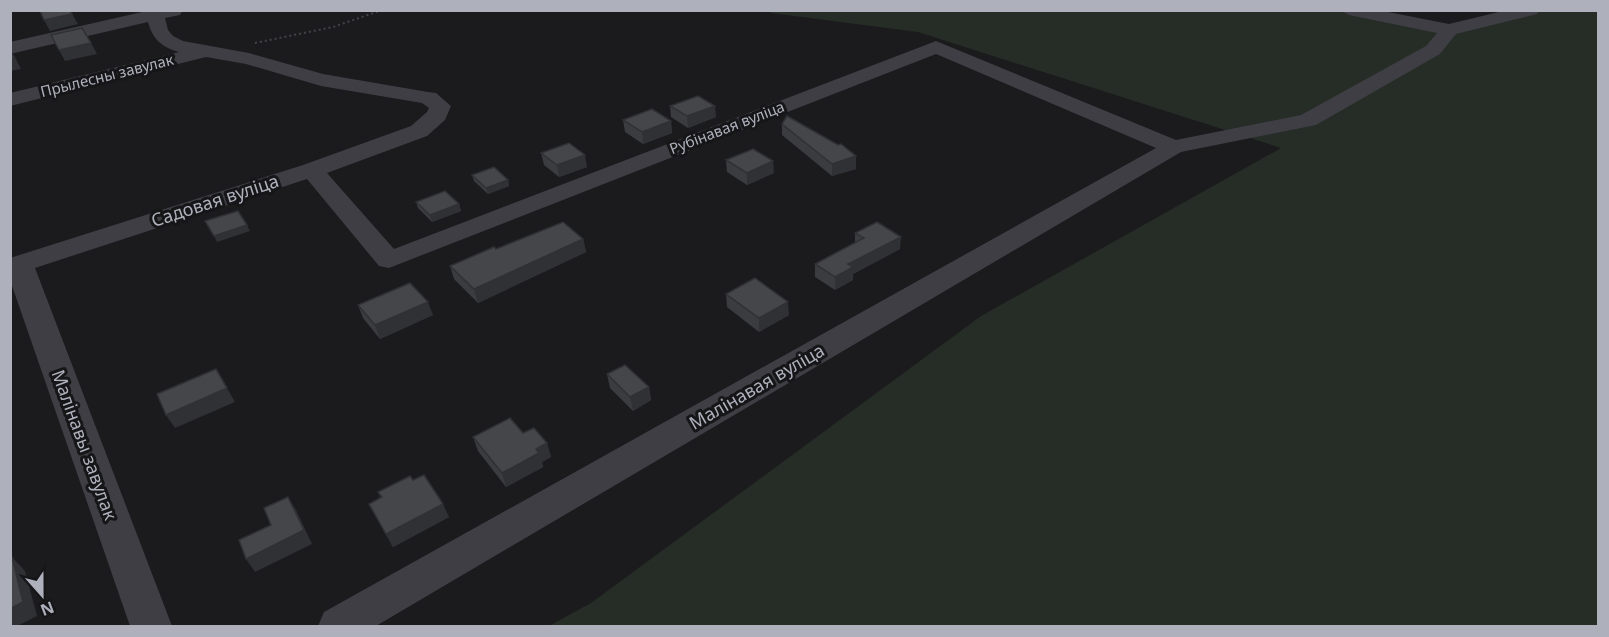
<svg xmlns="http://www.w3.org/2000/svg" width="1609" height="637" viewBox="0 0 1609 637" font-family="'Noto Sans',sans-serif">
<style>
.green{fill:#252d26}
.lines{fill:none;stroke-linecap:round;stroke-linejoin:round}
.path{stroke:#424349;stroke-width:2;stroke-dasharray:2 3;stroke-linecap:butt}
.minor{fill:#3e3e44;fill-rule:evenodd}
.wall{fill:#3b3c40}
.shaded-wall{fill:#303134}
.building{fill:#45464a;stroke:#303134;stroke-width:1.5}
.labels{text-anchor:middle;stroke-width:6;stroke-linejoin:round;paint-order:stroke}
.far-street-label{font-size:15px;fill:#aeb1bc;stroke:#161618}
.street-label{font-size:18px;fill:#aeb1bc;stroke:#161618}
</style>
<rect width="100%" height="100%" fill="#1b1b1d"/>
<path class="green" d="M 1349,10 L 1449,30 L 1531,11 L 1598,11 L 1598,626 L 549,626 L 591,603 L 981,316 L 1281,148 L 918,32 L 771,13 L 769,11 Z"/>
<g class="lines">
<path class="path" d="M 255,43 L 333,27 L 382,10"/>
<path class="minor" d="M 151,10 L 183,10 L 180,15 L 165,18 L 168,30 L 173,36 L 183,41 L 249,53 L 323,74 L 428,92 L 436,93 L 451,106 L 445,120 L 427,136 L 327,173 L 394,249 L 936,41 L 1176,140 L 1301,115 L 1426,46 L 1437,33 L 1349,15 L 1340,10 L 1378,10 L 1449,24 L 1507,10 L 1540,10 L 1537,14 L 1456,34 L 1440,54 L 1316,125 L 1181,152 L 376,626 L 318,626 L 324,612 L 1156,148 L 936,54 L 389,268 L 379,266 L 307,179 L 35,268 L 172,626 L 130,626 L 10,280 L 10,258 L 303,165 L 411,126 L 427,112 L 429,108 L 422,103 L 321,86 L 246,64 L 206,57 L 10,106 L 10,93 L 179,52 C 163,48 152,39 148,22 L 10,54 L 10,42 Z"/>
</g>
<g class="wall">
<path d="M 670,106 L 716,117 L 688,128 L 671,117 Z"/>
<path d="M 623,120 L 671,121 L 672,133 L 643,144 L 625,132 Z"/>
<path d="M 782,124 L 856,156 L 856,169 L 832,176 L 782,135 Z"/>
<path d="M 541,153 L 587,167 L 559,177 L 544,165 Z"/>
<path d="M 726,160 L 774,173 L 747,185 L 727,172 Z"/>
<path d="M 472,175 L 508,180 L 509,186 L 488,194 L 474,181 Z"/>
<path d="M 416,202 L 459,204 L 461,211 L 432,222 L 418,208 Z"/>
<path d="M 855,233 L 900,249 L 853,274 L 853,280 L 835,290 L 815,277 L 815,264 L 855,243 Z"/>
<path d="M 583,239 L 586,252 L 478,303 L 454,279 L 450,266 Z"/>
<path d="M 726,294 L 789,315 L 759,332 L 727,307 Z"/>
<path d="M 358,305 L 433,315 L 380,339 L 363,318 Z"/>
<path d="M 607,374 L 649,387 L 651,400 L 633,411 L 610,388 Z"/>
<path d="M 523,433 L 547,443 L 551,457 L 542,462 L 543,467 L 506,487 L 478,451 L 473,437 Z"/>
<path d="M 413,480 L 449,517 L 393,547 L 369,504 L 381,498 L 378,492 Z"/>
</g>
<g class="shaded-wall">
<path d="M 72,14 L 78,24 L 50,31 L 44,20 Z"/>
<path d="M 91,43 L 97,54 L 65,61 L 59,50 Z"/>
<path d="M 10,50 L 14,55 L 21,69 L 10,71 Z"/>
<path d="M 715,106 L 716,117 L 688,128 L 687,116 Z"/>
<path d="M 671,121 L 672,133 L 643,144 L 642,132 Z"/>
<path d="M 585,155 L 587,167 L 559,177 L 557,165 Z"/>
<path d="M 856,156 L 856,169 L 832,176 L 832,164 Z"/>
<path d="M 773,161 L 774,173 L 747,185 L 747,173 Z"/>
<path d="M 508,180 L 509,186 L 488,194 L 486,188 Z"/>
<path d="M 459,204 L 461,211 L 432,222 L 430,215 Z"/>
<path d="M 247,225 L 250,231 L 217,242 L 214,236 Z"/>
<path d="M 901,237 L 900,249 L 853,274 L 853,280 L 835,290 L 835,277 L 848,264 Z"/>
<path d="M 583,239 L 586,252 L 478,303 L 474,289 Z"/>
<path d="M 428,302 L 433,315 L 380,339 L 375,325 Z"/>
<path d="M 788,302 L 789,315 L 759,332 L 759,318 Z"/>
<path d="M 216,369 L 235,402 L 175,428 L 166,415 Z"/>
<path d="M 649,387 L 651,400 L 633,411 L 630,397 Z"/>
<path d="M 547,443 L 551,457 L 542,462 L 543,467 L 506,487 L 502,473 L 536,449 Z"/>
<path d="M 288,497 L 296,510 L 312,544 L 255,572 L 246,559 L 304,530 Z"/>
<path d="M 443,504 L 449,517 L 393,547 L 386,534 Z"/>
<path d="M 12,557 L 25,571 L 37,616 L 15,627 L 10,627 Z"/>
</g>
<g class="building">
<path d="M 69,10 L 72,14 L 44,20 L 40,11 Z"/>
<path d="M 82,28 L 91,43 L 59,50 L 51,35 Z"/>
<path d="M 10,51 L 14,58 L 10,59 Z"/>
<path d="M 698,96 L 715,106 L 687,116 L 670,106 Z"/>
<path d="M 652,109 L 671,121 L 642,132 L 623,120 Z"/>
<path d="M 787,116 L 838,145 L 841,144 L 856,156 L 832,164 L 782,124 Z"/>
<path d="M 569,143 L 585,155 L 557,165 L 541,153 Z"/>
<path d="M 753,149 L 773,161 L 747,173 L 726,160 Z"/>
<path d="M 494,167 L 508,180 L 486,188 L 472,175 Z"/>
<path d="M 445,191 L 459,204 L 430,215 L 416,202 Z"/>
<path d="M 238,211 L 247,225 L 214,236 L 205,221 Z"/>
<path d="M 563,222 L 583,239 L 474,289 L 450,266 L 494,247 L 496,249 Z"/>
<path d="M 877,222 L 901,237 L 848,264 L 853,267 L 835,277 L 815,264 L 864,238 L 855,233 Z"/>
<path d="M 755,278 L 788,302 L 759,318 L 726,294 Z"/>
<path d="M 410,283 L 428,302 L 375,325 L 358,305 Z"/>
<path d="M 625,365 L 649,387 L 630,397 L 607,374 Z"/>
<path d="M 216,369 L 227,388 L 166,415 L 157,394 Z"/>
<path d="M 510,418 L 523,433 L 534,428 L 547,443 L 536,449 L 539,453 L 502,473 L 473,437 Z"/>
<path d="M 424,475 L 443,504 L 386,534 L 369,504 L 382,497 L 378,492 L 410,476 L 413,480 Z"/>
<path d="M 288,497 L 304,530 L 246,559 L 239,540 L 271,525 L 264,508 Z"/>
<path d="M 12,557 L 23,602 L 10,609 L 10,558 Z"/>
</g>
<g class="labels">
<g class="far-street-label">
<text transform="translate(107 76) rotate(-14)" y="5">Прылесны завулак</text>
<text transform="translate(727 128) rotate(-21)" y="5">Рубінавая вуліца</text>
</g>
<g class="street-label">
<text transform="translate(215 201) rotate(-18)" y="6">Садовая вуліца</text>
<text transform="translate(757 387) rotate(-30)" y="6">Малінавая вуліца</text>
<text transform="translate(84 445) rotate(70)" y="6">Малінавы завулак</text>
</g>
</g>
<rect width="1609" height="637" fill="none" stroke="#aeb1bc" stroke-width="24"/>
<g transform="translate(42 595) rotate(159)" stroke="#161618" stroke-width="4.5" paint-order="stroke">
<path d="M0-4.5L10 22L0 15L-10 22Z" fill="#aeb1bc"/>
<text y="-9" font-size="16" font-weight="bold" text-anchor="middle" fill="#aeb1bc">N</text>
</g>
</svg>
